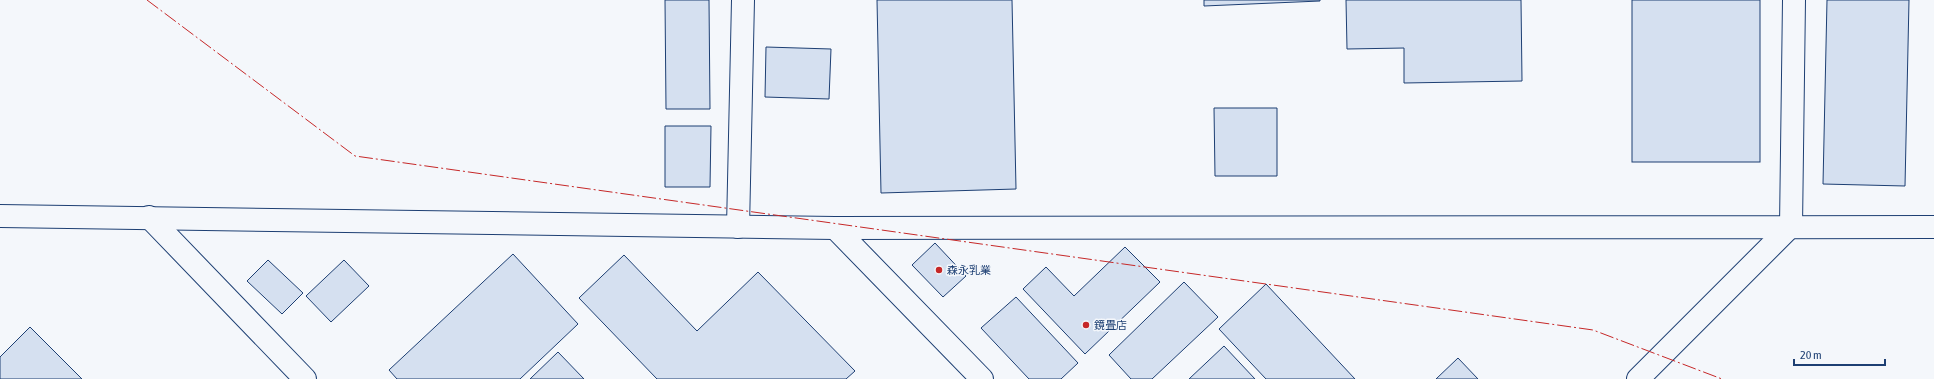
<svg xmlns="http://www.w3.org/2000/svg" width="1934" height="379" viewBox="0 0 1934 379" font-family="'Asap Condensed','Noto Sans JP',sans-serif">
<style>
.building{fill:#d5e0f0;stroke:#1d3f73}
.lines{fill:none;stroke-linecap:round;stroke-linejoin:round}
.minor-casing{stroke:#1d3f73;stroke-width:24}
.minor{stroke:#f4f7fb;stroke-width:22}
.power{stroke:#c62828;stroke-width:1;stroke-dasharray:14 3 2 3;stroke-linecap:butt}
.poi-dot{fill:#c62828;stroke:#f4f7fb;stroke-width:1.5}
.labels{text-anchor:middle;stroke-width:3;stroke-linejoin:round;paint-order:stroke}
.poi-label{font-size:11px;fill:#1d3f73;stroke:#f4f7fb;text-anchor:start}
</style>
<rect width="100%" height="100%" fill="#f4f7fb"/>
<g class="building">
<path d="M 665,0 L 709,0 L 710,109 L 666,109 Z"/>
<path d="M 877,0 L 1012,0 L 1016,189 L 881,193 Z"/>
<path d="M 1204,0 L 1320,0 L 1320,1 L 1204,6 Z"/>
<path d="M 1346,0 L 1521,0 L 1522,81 L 1404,83 L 1404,48 L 1347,49 Z"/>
<rect x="1632" y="0" width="128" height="162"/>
<path d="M 1827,0 L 1909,0 L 1905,186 L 1823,184 Z"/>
<path d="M 766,47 L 831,49 L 829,99 L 765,97 Z"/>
<path d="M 1214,108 L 1277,108 L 1277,176 L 1215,176 Z"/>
<path d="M 665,126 L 711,126 L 710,187 L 665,187 Z"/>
<path d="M 935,243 L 966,276 L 943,297 L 912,265 Z"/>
<path d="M 1125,247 L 1160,282 L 1085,354 L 1023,289 L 1046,267 L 1074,296 Z"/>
<path d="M 513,254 L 578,324 L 520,379 L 397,379 L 389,370 Z"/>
<path d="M 624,255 L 697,331 L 758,272 L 855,371 L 846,379 L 657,379 L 579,298 Z"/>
<path d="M 268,260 L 303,293 L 282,314 L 247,281 Z"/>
<path d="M 344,260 L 369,286 L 331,322 L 306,296 Z"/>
<path d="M 1184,282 L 1218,317 L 1152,379 L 1131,379 L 1109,355 Z"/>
<path d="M 1266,284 L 1355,379 L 1266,379 L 1219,329 Z"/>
<path d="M 1016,297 L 1078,363 L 1061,379 L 1029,379 L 981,328 Z"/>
<path d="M 30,327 L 82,379 L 0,379 L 0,357 Z"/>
<path d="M 1224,346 L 1255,379 L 1189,379 Z"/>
<path d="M 558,352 L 584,379 L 530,379 Z"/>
<path d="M 1458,358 L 1478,379 L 1436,379 Z"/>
</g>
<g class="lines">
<g class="minor-casing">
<g id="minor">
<path d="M 0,216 L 835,228 L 1934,227"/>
<path d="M 149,217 L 305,379"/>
<path d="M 738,227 L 743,0"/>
<path d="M 835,228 L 982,379"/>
<path d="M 1638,379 L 1791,226 L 1794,0"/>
</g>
</g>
<use href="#minor" class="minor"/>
<path class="power" d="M 147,0 L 355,156 L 1593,330 L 1722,379"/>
</g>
<g class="poi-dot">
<circle cx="939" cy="270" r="4"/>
<circle cx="1086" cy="325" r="4"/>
</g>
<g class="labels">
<g class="poi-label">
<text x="947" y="274">森永乳業</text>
<text x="1094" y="329">鏡畳店</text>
</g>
</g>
<path d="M1794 359v6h91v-6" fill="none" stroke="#1d3f73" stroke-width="2"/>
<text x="1800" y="359" font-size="12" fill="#1d3f73" stroke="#f4f7fb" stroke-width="3" paint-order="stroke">20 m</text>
</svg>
